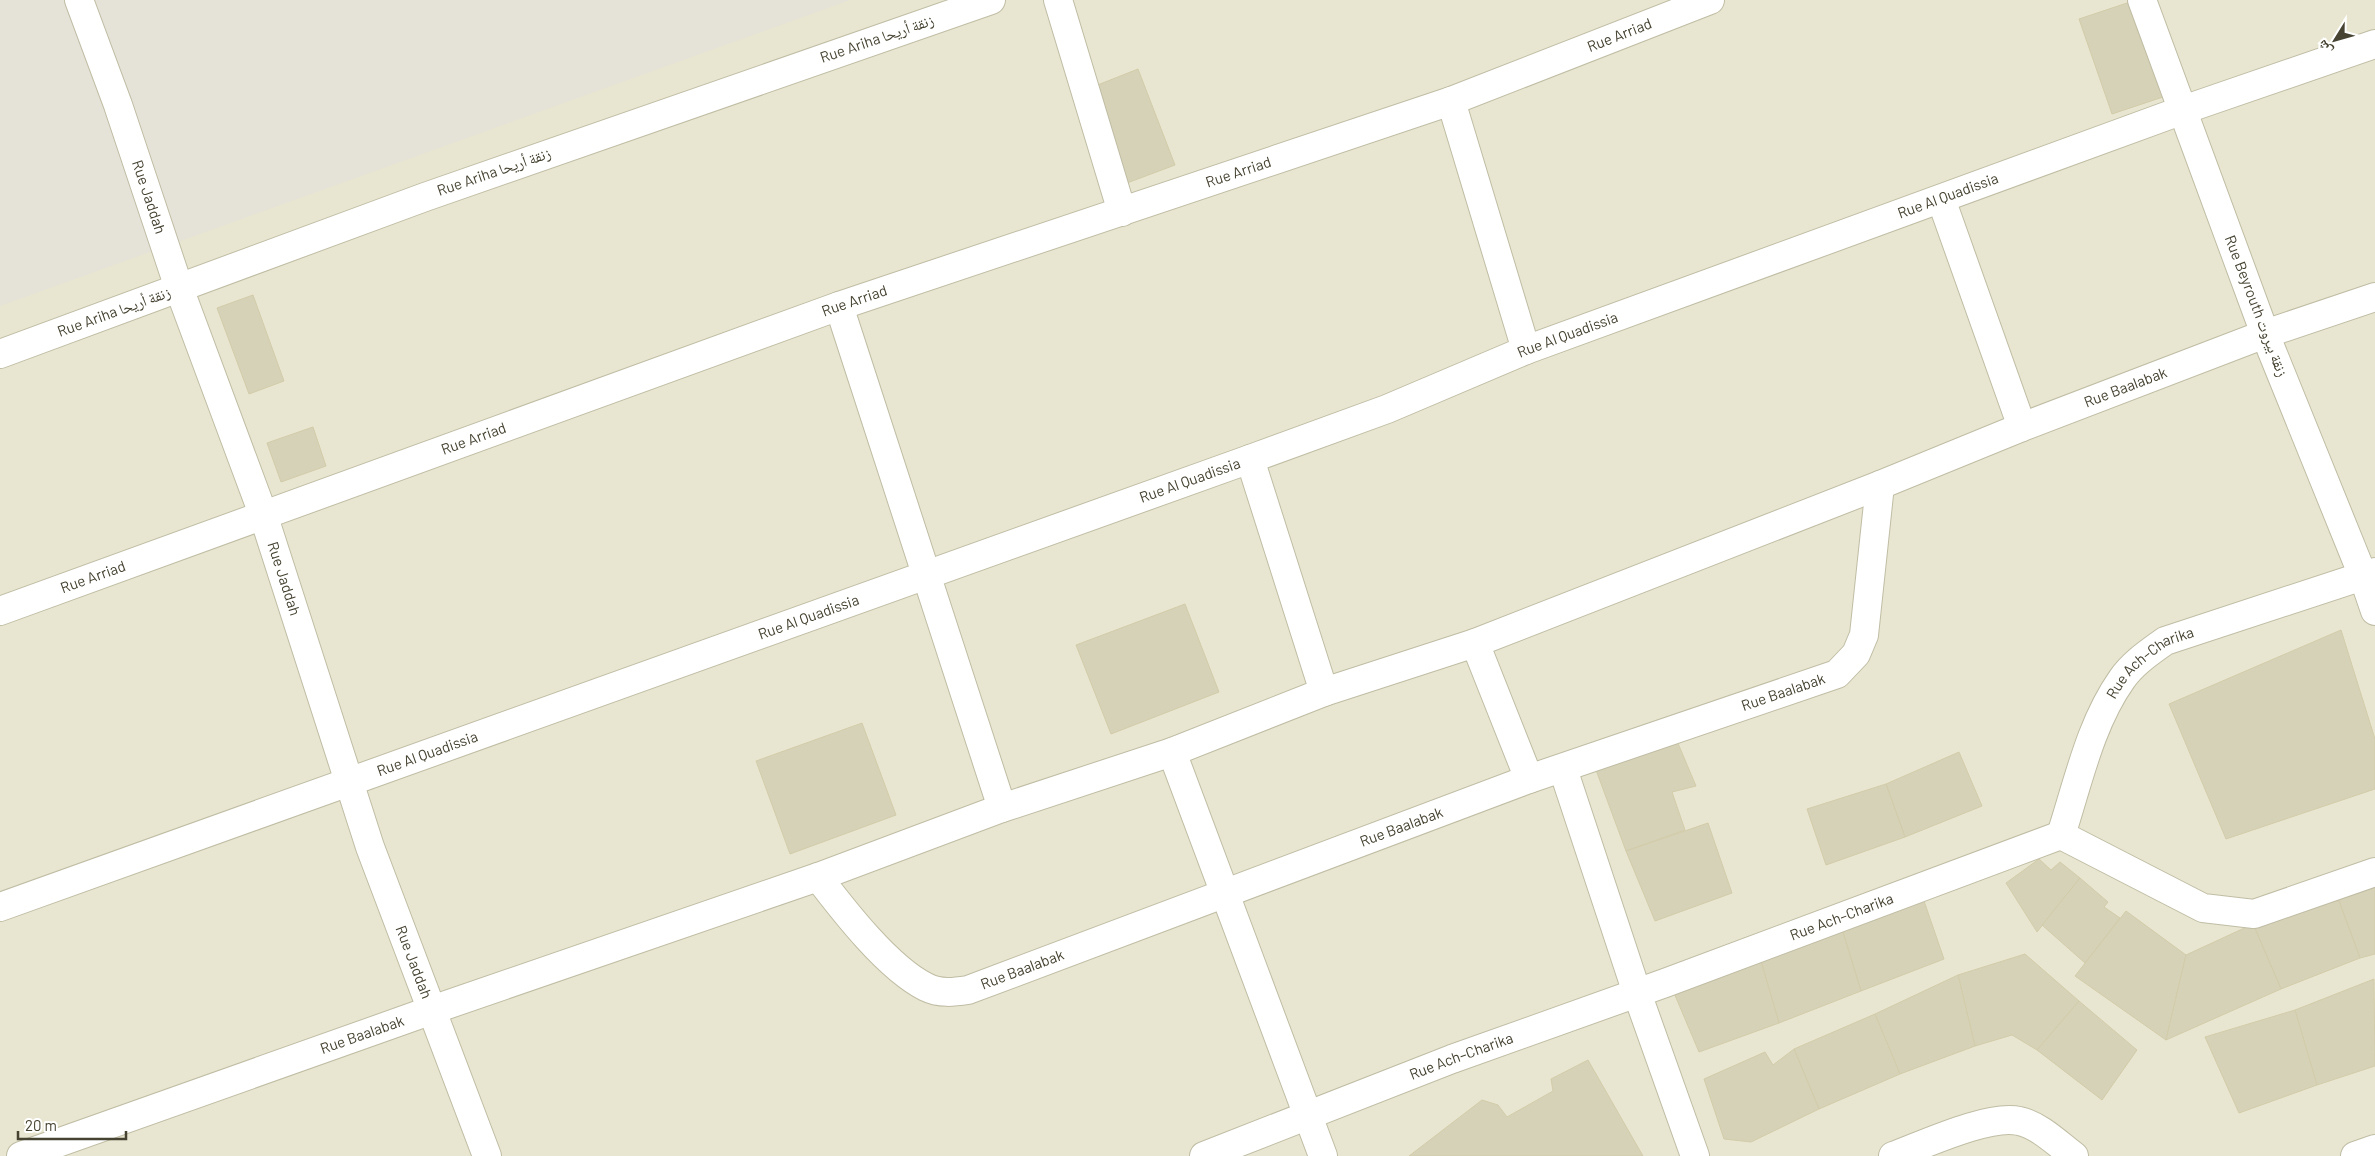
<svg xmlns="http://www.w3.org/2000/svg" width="2375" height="1156" viewBox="0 0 2375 1156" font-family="Barlow,'Noto Naskh Arabic',sans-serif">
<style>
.residential{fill:#e8e6d0}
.industrial{fill:#e5e2d8}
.building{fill:#d6d2b7;stroke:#d2ccaa}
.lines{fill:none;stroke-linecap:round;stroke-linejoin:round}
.minor-casing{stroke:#c0bda5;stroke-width:30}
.minor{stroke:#fff;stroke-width:28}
.labels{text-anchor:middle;stroke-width:5;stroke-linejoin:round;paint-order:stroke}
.street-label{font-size:15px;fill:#464332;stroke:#fff}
</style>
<rect width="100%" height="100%" fill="#f3f2e3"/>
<path class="residential" d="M 848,0 L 2375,0 L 2375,1156 L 0,1156 L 0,304 Z"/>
<path class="industrial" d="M 0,0 L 850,0 L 0,306 Z"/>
<g class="building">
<path d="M 2130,2 L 2163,97 L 2112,114 L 2079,19 Z"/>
<path d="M 1138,69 L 1175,165 L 1127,183 L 1090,88 Z"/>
<path d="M 253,295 L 284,381 L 249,394 L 217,308 Z"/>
<path d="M 313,427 L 326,466 L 281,482 L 267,443 Z"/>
<path d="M 1185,604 L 1219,692 L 1111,734 L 1076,645 Z"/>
<path d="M 2341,630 L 2375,739 L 2375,789 L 2226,839 L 2169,704 Z"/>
<path d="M 862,723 L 896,815 L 790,854 L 756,761 Z"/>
<path d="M 1677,741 L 1696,786 L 1672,792 L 1685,830 L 1626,851 L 1596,770 Z"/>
<path d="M 1959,752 L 1982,806 L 1905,837 L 1886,784 Z"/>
<path d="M 1886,784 L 1905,837 L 1826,865 L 1807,809 Z"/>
<path d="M 1708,823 L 1732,893 L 1655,921 L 1626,851 Z"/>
<path d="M 2039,859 L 2051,870 L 2060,862 L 2080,878 L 2037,932 L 2006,883 Z"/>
<path d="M 2080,878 L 2108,902 L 2104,907 L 2120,918 L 2085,963 L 2042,925 Z"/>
<path d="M 2375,879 L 2375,954 L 2360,958 L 2336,893 Z"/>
<path d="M 2336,893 L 2360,958 L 2281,989 L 2253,924 Z"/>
<path d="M 1924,901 L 1944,959 L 1861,991 L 1842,929 Z"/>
<path d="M 2126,911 L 2186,955 L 2166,1040 L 2075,976 Z"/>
<path d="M 2253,924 L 2281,989 L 2166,1040 L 2186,955 Z"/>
<path d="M 1842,929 L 1861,991 L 1779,1023 L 1761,961 Z"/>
<path d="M 2025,954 L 2079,1001 L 2037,1050 L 2012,1035 L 1975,1046 L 1958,975 Z"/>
<path d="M 1761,961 L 1779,1023 L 1699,1052 L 1674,993 Z"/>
<path d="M 1958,975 L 1975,1046 L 1900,1074 L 1875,1014 Z"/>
<path d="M 2374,979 L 2375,1066 L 2317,1085 L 2295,1010 Z"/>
<path d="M 2079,1001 L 2137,1050 L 2102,1100 L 2037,1050 Z"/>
<path d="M 2295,1010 L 2317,1085 L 2239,1113 L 2205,1037 Z"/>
<path d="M 1875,1014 L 1900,1074 L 1819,1109 L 1794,1049 Z"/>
<path d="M 1794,1049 L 1819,1109 L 1751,1142 L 1724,1139 L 1704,1079 L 1765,1052 L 1773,1065 Z"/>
<path d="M 1588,1060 L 1643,1156 L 1409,1156 L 1482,1100 L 1498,1105 L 1507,1117 L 1553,1091 L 1551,1079 Z"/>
</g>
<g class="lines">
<g class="minor-casing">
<g id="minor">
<path id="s1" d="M 79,0 L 118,105 L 179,288 L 263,514 L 370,847 L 487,1156"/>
<path d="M 1058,0 L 1122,212"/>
<path d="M 2142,0 L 2265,334 L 2363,576 L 2375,611"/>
<path d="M 1451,101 L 1526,350"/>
<path d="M 1941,199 L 2022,427"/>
<path d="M 839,306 L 1002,808"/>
<path d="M 0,354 L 425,197 L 991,0"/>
<path d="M 1250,459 L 1324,692"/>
<path id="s2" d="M 0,611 L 839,306 L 1451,101 L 1710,0"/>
<path d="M 1475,643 L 1529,779"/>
<path d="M 1172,752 L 1323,1156"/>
<path d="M 1563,769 L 1637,993 L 1695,1156"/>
<path id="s3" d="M 2061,835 C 2078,783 2090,724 2122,679 C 2133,663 2150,652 2165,641 L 2375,572"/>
<path d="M 2061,835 L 2203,908 L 2254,914 L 2375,872"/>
<path id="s4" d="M 818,877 C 844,911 888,968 926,987 C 940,994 954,992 968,990 L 1529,779 L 1837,674 L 1856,654 L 1864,635 L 1880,485"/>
<path id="s5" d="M 0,907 L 1250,459 L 1387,409 L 1526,350 L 2183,110 L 2375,44"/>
<path id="s6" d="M 21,1156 L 432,1010 L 818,877 L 1002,808 L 1172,752 L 1324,692 L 1475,643 L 1880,485 L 2022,427 L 2265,334 L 2375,297"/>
<path id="s7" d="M 1204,1156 L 1452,1059 L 1665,983 L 2061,835"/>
<path d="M 1893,1156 C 1923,1145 1989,1114 2019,1121 C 2039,1125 2058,1144 2074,1156"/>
<path d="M 2355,1156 L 2375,1149"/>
</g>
</g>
<use href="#minor" class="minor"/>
</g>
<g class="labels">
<g class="street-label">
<text dy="5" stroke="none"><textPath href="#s2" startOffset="1719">Rue Arriad</textPath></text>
<text transform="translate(877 39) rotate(-19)" y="5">Rue Ariha زنقة أريحا</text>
<text transform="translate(494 172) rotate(-19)" y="5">Rue Ariha زنقة أريحا</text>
<text dy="5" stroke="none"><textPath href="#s2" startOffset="1314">Rue Arriad</textPath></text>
<text dy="5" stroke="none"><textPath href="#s1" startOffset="209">Rue Jaddah</textPath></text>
<text dy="5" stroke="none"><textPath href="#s5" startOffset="2074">Rue Al Quadissia</textPath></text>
<text dy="5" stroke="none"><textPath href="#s2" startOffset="909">Rue Arriad</textPath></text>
<text transform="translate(2256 306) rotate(69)" y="5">Rue Beyrouth زنقة بيروت</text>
<text transform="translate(114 312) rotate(-20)" y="5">Rue Ariha زنقة أريحا</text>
<text dy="5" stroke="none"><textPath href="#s5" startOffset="1669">Rue Al Quadissia</textPath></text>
<text dy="5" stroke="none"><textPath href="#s6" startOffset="2241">Rue Baalabak</textPath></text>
<text dy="5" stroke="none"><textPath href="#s2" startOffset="504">Rue Arriad</textPath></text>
<text dy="5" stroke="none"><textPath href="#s5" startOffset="1264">Rue Al Quadissia</textPath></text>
<text dy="5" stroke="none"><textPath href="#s2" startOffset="99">Rue Arriad</textPath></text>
<text dy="5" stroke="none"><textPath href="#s1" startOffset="614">Rue Jaddah</textPath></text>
<text dy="5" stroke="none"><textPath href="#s5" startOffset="859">Rue Al Quadissia</textPath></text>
<text dy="5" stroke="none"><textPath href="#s3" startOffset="201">Rue Ach–Charika</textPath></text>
<text dy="5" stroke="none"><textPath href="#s4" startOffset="1066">Rue Baalabak</textPath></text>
<text dy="5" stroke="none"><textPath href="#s5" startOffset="454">Rue Al Quadissia</textPath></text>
<text dy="5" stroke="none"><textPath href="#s4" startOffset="661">Rue Baalabak</textPath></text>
<text dy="5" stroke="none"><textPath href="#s7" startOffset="681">Rue Ach–Charika</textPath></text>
<text dy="5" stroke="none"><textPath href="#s1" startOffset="1019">Rue Jaddah</textPath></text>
<text dy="5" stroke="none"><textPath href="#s4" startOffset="256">Rue Baalabak</textPath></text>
<text dy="5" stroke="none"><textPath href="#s6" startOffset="362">Rue Baalabak</textPath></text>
<text dy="5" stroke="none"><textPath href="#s7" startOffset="276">Rue Ach–Charika</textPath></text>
</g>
</g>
<g transform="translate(2335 40) rotate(233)" stroke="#ffffff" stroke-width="4" paint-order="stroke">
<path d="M0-4L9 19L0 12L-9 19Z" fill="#464332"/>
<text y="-8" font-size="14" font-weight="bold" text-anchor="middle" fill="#464332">ش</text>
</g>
<path d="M18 1131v8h108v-8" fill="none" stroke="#464332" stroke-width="2.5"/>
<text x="25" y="1131" font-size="15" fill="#464332" stroke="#ffffff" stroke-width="4" paint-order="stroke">20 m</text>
</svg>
